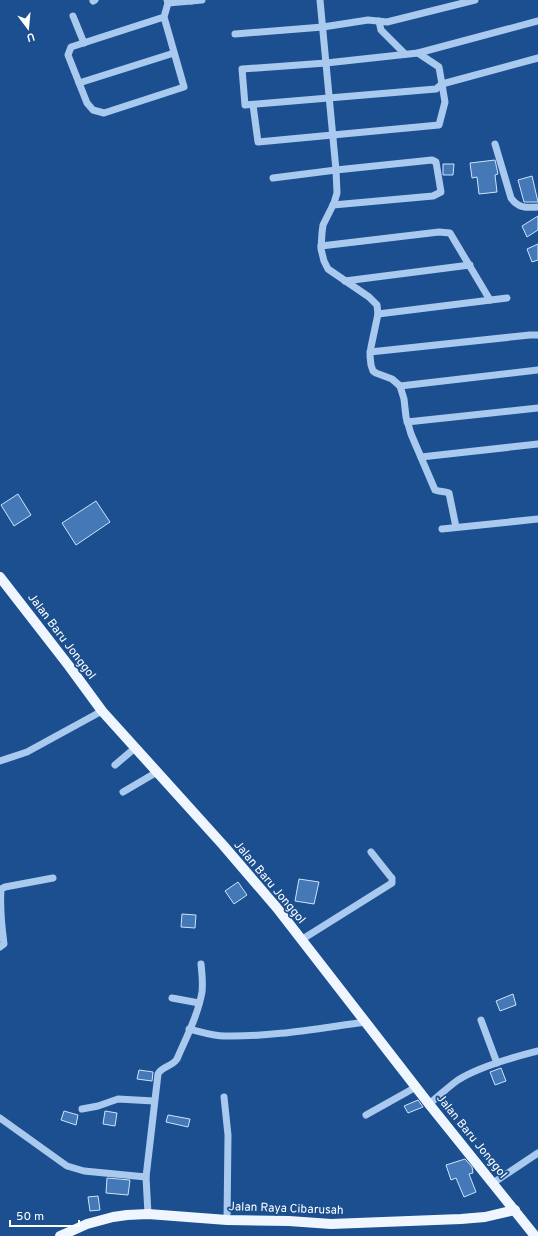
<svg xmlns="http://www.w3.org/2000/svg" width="538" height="1236" viewBox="0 0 538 1236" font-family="Overpass,sans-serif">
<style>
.building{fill:#4478b7;stroke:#cfe3fa}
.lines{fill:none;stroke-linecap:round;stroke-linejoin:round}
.minor{stroke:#a9c9ee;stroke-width:7}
.major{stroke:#f0f6ff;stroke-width:10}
.labels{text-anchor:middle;stroke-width:3.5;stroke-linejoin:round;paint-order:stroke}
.street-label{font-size:12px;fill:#fff;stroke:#1b4f8f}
</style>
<rect width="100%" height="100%" fill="#1b4f8f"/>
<g class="building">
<path d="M 495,160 L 498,174 L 495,175 L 497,192 L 479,194 L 477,177 L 472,178 L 470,163 Z"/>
<path d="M 443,164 L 454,164 L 453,175 L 443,175 Z"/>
<path d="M 532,176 L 538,202 L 524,202 L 518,180 Z"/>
<path d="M 538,216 L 538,230 L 527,237 L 522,226 Z"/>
<path d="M 538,244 L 538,260 L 532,262 L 527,249 Z"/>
<path d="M 18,494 L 31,515 L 14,526 L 1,505 Z"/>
<path d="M 96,501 L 110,522 L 76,545 L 62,523 Z"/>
<path d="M 299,879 L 319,882 L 314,904 L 295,901 Z"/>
<path d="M 238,882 L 247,895 L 234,904 L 225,891 Z"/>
<path d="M 182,914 L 196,915 L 195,928 L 181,927 Z"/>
<path d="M 513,994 L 516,1005 L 500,1011 L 496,1001 Z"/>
<path d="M 501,1068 L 506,1081 L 495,1085 L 490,1072 Z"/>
<path d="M 139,1070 L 153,1072 L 152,1081 L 137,1079 Z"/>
<path d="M 418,1100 L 423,1107 L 408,1113 L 404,1106 Z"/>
<path d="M 64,1111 L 78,1115 L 76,1125 L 61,1120 Z"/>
<path d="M 105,1111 L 117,1113 L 115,1126 L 103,1124 Z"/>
<path d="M 168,1115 L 190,1119 L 188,1127 L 166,1122 Z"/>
<path d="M 465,1159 L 472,1167 L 473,1173 L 469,1174 L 476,1192 L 464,1197 L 456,1178 L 451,1180 L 446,1165 Z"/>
<path d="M 107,1178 L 130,1180 L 128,1195 L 106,1193 Z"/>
<path d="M 98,1196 L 100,1210 L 90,1211 L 88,1197 Z"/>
</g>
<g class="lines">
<g class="minor">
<path d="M 167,0 L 168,3 L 191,1"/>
<path d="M 191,0 L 191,1 L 202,0"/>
<path d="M 320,0 L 336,170 L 337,193 L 334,203 L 323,225 L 322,233 L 321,249 L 324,261 L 328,269 L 369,297 L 377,305 L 378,314 L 371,347 L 370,356 L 371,365 L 373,371 L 376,373 L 392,379 L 400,386 L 404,399 L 406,417 L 411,434 L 435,490 C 440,492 444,491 449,493 L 456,527"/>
<path d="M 93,1 L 95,0"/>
<path d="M 73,16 L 84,43"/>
<path d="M 164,17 L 71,47 L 68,55 L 87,103 L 93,110 L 104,113 L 184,87 L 164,17 L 168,3"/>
<path d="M 379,21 L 381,30 L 405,54"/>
<path d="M 538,21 L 418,53 L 326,63 L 242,69 L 245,105 L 436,89 L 442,84 L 538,58"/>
<path d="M 235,34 L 323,27 L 368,20 L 387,22 L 475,0"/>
<path d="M 79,83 L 174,53"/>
<path d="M 253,105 L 258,142 L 439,125 L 445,102 L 439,67 L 418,53"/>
<path d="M 495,144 L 511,198 C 518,208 526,208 538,207"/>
<path d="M 273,178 L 336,170 L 432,160 L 436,162 L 441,192 L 433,196 L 333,205"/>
<path d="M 321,246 L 439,232 L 450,233 L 490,300"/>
<path d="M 345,281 L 470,265"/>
<path d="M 378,314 L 507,298"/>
<path d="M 370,352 L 530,335 L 538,335"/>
<path d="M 400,386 L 538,370"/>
<path d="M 407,422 L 538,408"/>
<path d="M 421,457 L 538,444"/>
<path d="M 442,529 L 538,519"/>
<path d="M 0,761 L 27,752 L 102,711"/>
<path d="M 115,765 L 135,748"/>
<path d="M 123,792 L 157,772"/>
<path d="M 301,940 L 392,883 L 392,878 L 390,876 L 371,852"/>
<path d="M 0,947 L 4,944 C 2,929 0,904 1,889 L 5,887 L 53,878"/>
<path d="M 172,998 L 199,1003"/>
<path d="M 481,1020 L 497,1063"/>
<path d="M 189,1029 C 201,1032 213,1036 225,1036 C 272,1037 320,1028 366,1022"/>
<path d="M 224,1097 L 228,1135 L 227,1220"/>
<path d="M 429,1104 C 439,1096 448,1087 458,1080 C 479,1067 514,1057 538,1051"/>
<path d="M 82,1109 L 98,1106 L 118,1099 L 154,1101"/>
<path d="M 366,1115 L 416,1087"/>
<path d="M 0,1118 L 67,1166 L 84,1171 L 146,1177"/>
<path d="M 493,1183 L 538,1153"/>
<path d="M 148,1214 L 146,1177 L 158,1074 C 162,1066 172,1067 177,1059 C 186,1038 198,1015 202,992 C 203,983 202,973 201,964"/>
</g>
<g class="major">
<path d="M 0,577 L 69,666 L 102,711 L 223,845 L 277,908 L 429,1104 L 535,1236"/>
<path d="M 60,1236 L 87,1224 L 113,1217 L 127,1215 L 148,1214 L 227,1220 L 289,1221 L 331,1224 L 461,1219 L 485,1217 L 515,1210"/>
</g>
</g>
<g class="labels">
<g class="street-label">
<text transform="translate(62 636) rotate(53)" y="4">Jalan Baru Jonggol</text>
<text transform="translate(270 882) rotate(50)" y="4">Jalan Baru Jonggol</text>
<text transform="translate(472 1136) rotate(51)" y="4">Jalan Baru Jonggol</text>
<text transform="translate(286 1208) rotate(2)" y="4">Jalan Raya Cibarusah</text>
</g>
</g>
<g transform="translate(28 28) rotate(164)" stroke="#1b4f8f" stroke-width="3" paint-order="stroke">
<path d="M0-3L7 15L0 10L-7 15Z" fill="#ffffff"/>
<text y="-6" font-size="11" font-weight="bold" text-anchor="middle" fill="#ffffff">U</text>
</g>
<path d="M10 1220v6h69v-6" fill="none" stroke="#ffffff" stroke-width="2"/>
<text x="16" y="1220" font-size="12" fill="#ffffff" stroke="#1b4f8f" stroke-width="3" paint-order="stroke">50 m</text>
</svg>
